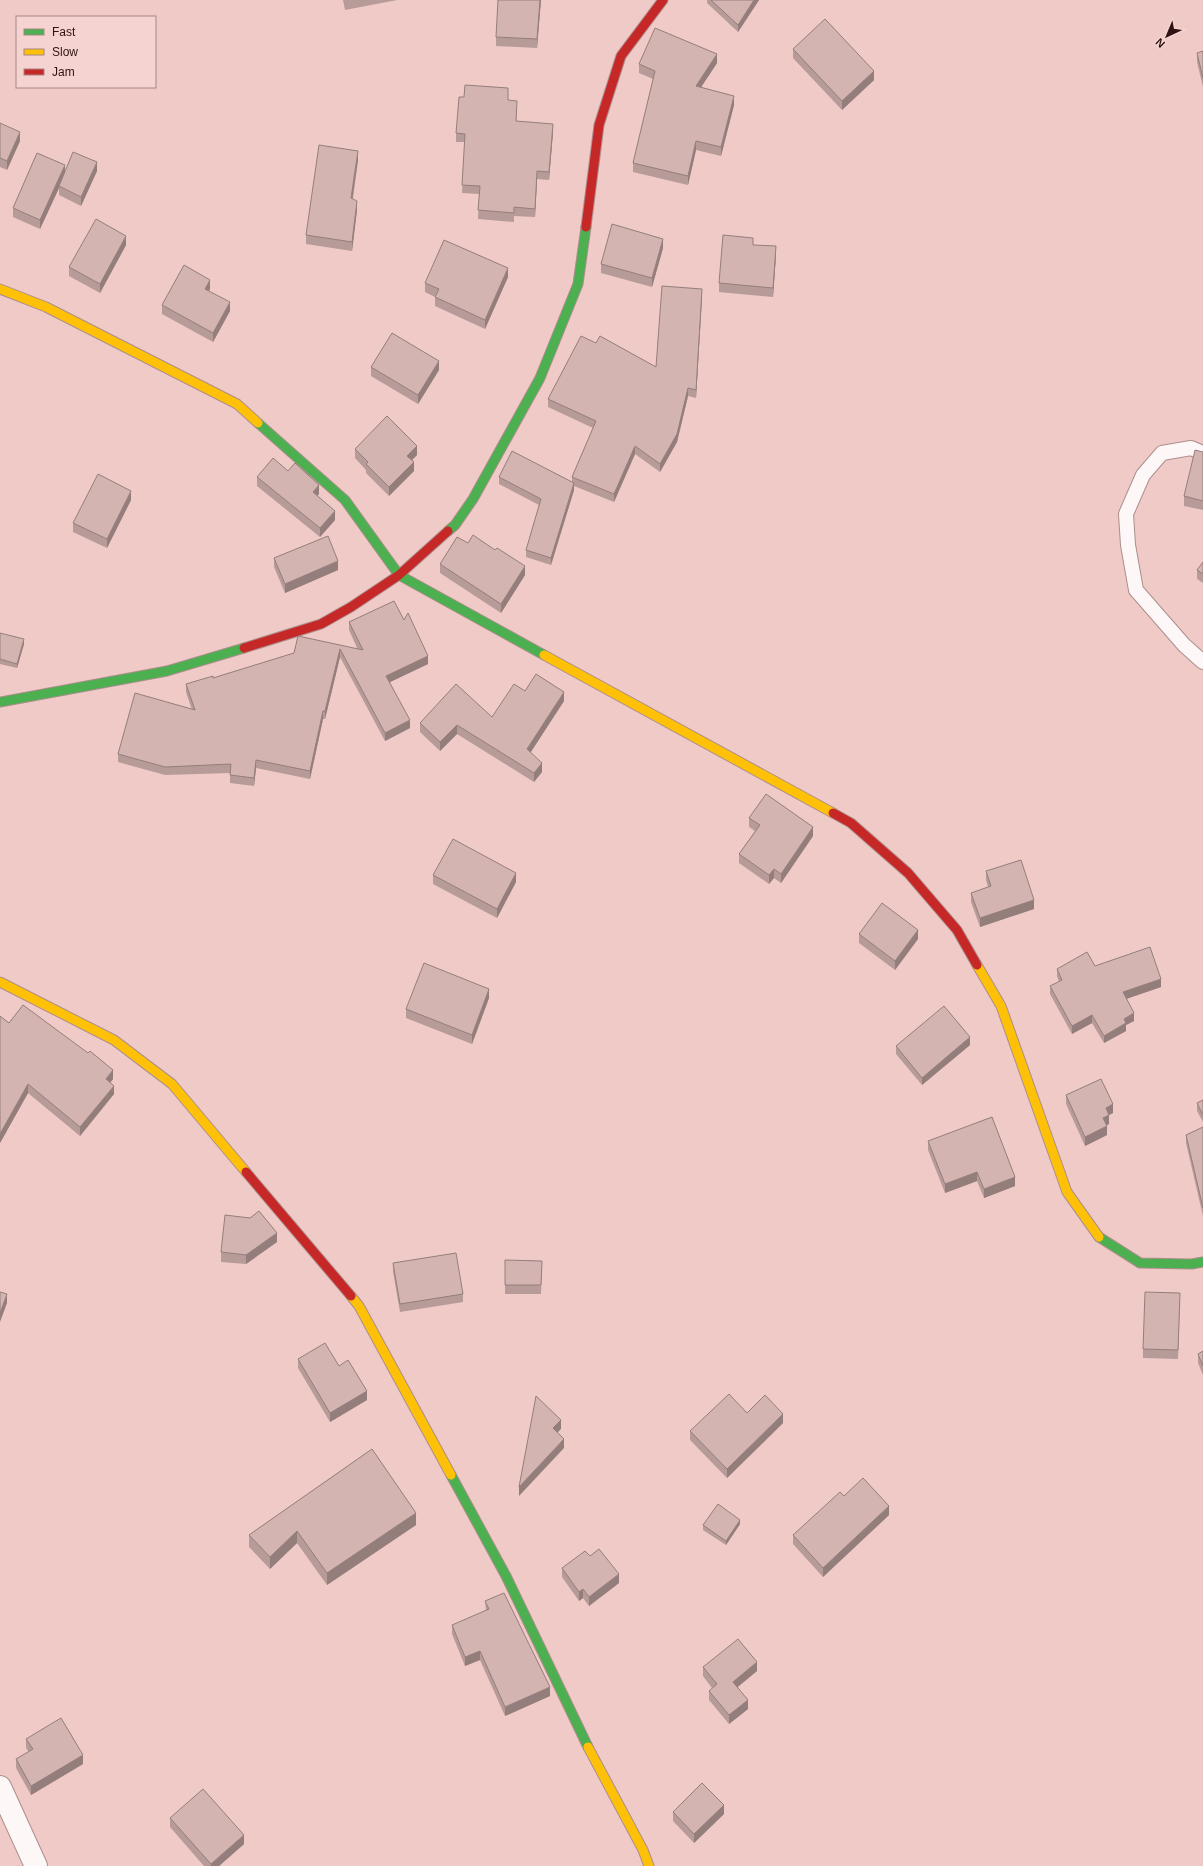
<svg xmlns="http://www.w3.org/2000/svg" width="1203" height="1866" viewBox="0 0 1203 1866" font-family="Arial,sans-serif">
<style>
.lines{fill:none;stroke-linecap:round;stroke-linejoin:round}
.lane-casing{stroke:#ac8e8c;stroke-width:16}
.street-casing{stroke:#ac8e8c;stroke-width:24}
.fast-casing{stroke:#ac8e8c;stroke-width:11}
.slow-casing{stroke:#ac8e8c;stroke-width:11}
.jam-casing{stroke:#ac8e8c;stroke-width:11}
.lane{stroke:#fdf7f7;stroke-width:14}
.street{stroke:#fdf7f7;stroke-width:22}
.fast{stroke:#4caf50;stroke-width:9}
.slow{stroke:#ffc107;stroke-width:9}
.jam{stroke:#c62828;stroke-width:9}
.wall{fill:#b69b98}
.shaded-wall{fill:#947e7c}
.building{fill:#d4b4b1;stroke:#947e7c}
</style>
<rect width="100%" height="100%" fill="#efcac7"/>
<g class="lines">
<g class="lane-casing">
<path id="lane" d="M 1203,453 L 1191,448 L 1162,453 L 1143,475 L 1126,514 L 1128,545 L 1136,590 L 1184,645 L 1203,662"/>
</g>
<g class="street-casing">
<path id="street" d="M 0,1787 L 36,1866"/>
</g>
<g class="fast-casing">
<g id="fast">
<path d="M 258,423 L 345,500 L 399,575 L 544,655"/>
<path d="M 448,531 L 455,525 L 473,499 L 540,378 L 578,284 L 586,227"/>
<path d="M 0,702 L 167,671 L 244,648"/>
<path d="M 1099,1237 L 1140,1263 L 1192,1264 L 1203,1262"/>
<path d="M 451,1475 L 506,1576 L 588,1747"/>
</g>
</g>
<g class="slow-casing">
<g id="slow">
<path d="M 0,289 L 46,307 L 237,404 L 258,423"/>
<path d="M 544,655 L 833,813"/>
<path d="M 977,965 L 1001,1006 L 1067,1192 L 1099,1237"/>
<path d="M 0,982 L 114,1040 L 172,1084 L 246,1172"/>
<path d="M 351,1296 L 359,1306 L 451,1475"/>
<path d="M 588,1747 L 643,1850 L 649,1866"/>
</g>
</g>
<g class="jam-casing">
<g id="jam">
<path d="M 586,227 L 599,125 L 621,56 L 663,0"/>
<path d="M 244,648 L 321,624 L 351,607 L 399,575 L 448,531"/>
<path d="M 833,813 L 851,823 L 908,873 L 957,930 L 977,965"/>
<path d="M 246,1172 L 351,1296"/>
</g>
</g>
<use href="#lane" class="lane"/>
<use href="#street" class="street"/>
<use href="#fast" class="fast"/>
<use href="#slow" class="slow"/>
<use href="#jam" class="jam"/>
</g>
<g class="wall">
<path d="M 343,0 L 397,0 L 345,10 Z"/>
<path d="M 541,0 L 537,48 L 496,46 L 496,37 Z"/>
<path d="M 707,0 L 759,0 L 738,32 L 707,3 Z"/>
<path d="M 793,49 L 874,80 L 842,110 L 793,58 Z"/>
<path d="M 1203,51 L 1203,87 L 1197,62 L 1197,53 Z"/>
<path d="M 717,63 L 701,87 L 734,105 L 721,156 L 696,150 L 688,185 L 633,172 L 633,163 L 653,79 L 639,73 L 639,64 Z"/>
<path d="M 508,100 L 517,110 L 516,121 L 553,132 L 549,180 L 537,179 L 535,217 L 514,216 L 514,222 L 478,219 L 479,194 L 462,193 L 465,142 L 456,142 L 456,133 Z"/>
<path d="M 0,123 L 20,141 L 7,170 L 0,167 Z"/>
<path d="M 358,160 L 353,199 L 357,210 L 352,251 L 306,244 L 306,235 Z"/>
<path d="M 97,171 L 81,206 L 59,195 L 59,188 L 40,229 L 13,217 L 13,208 L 65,172 Z"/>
<path d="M 126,245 L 100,293 L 69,276 L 69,267 Z"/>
<path d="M 753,245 L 776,255 L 773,297 L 719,292 L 719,283 Z"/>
<path d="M 663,248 L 652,287 L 601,273 L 601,264 Z"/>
<path d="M 508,277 L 485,329 L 435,306 L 435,297 L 425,292 L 425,283 Z"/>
<path d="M 210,289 L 209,291 L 230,311 L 213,342 L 162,314 L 162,305 Z"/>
<path d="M 702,297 L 696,398 L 688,396 L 677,442 L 660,472 L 635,454 L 614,502 L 574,486 L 574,490 L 551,565 L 526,557 L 526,550 L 539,505 L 499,484 L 499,477 L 572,482 L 572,477 L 593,428 L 548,407 L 548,399 L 596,343 L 656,367 Z"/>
<path d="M 371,367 L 439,370 L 418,404 L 371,376 Z"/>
<path d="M 355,449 L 417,455 L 412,460 L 414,471 L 389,496 L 366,473 L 366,470 L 355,458 Z"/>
<path d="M 1203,452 L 1203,510 L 1184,506 L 1184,496 Z"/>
<path d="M 288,471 L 319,494 L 317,496 L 335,520 L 320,537 L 257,486 L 257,477 Z"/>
<path d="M 131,500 L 107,548 L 73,532 L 73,523 Z"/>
<path d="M 468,543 L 495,550 L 525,575 L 501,613 L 440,573 L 440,564 Z"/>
<path d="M 274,558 L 338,570 L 285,593 L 274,567 Z"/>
<path d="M 1203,562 L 1203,583 L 1197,579 L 1197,570 Z"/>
<path d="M 404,620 L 428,664 L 390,682 L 410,728 L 385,741 L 340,657 L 325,719 L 323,719 L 310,779 L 256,768 L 254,786 L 230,783 L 230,773 L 165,775 L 118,762 L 118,754 L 192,710 L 186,692 L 186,684 L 213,678 L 294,653 L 298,636 L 358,650 L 349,630 L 349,622 Z"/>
<path d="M 0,633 L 24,644 L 17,668 L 0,664 Z"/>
<path d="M 525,691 L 564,701 L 530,753 L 542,772 L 534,782 L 457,734 L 440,751 L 420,732 L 420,723 L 492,717 Z"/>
<path d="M 749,818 L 813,836 L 781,883 L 774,878 L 769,884 L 739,863 L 739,854 L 755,831 L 749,827 Z"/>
<path d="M 986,871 L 1034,909 L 980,927 L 971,902 L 971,893 L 988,887 L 986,880 Z"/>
<path d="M 433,875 L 516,882 L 497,918 L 433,884 Z"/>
<path d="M 859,934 L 918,939 L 895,970 L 859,943 Z"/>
<path d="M 1095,966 L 1161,987 L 1126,999 L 1134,1021 L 1126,1025 L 1126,1031 L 1104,1043 L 1092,1023 L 1072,1034 L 1050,994 L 1050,986 L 1059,982 L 1057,976 L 1057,969 Z"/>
<path d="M 489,998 L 472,1044 L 406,1018 L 406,1009 Z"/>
<path d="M 0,1016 L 9,1023 L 113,1079 L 110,1083 L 114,1094 L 80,1136 L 28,1093 L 0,1143 Z"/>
<path d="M 970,1045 L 922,1085 L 896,1054 L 896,1046 Z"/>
<path d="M 1066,1095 L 1113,1113 L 1109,1115 L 1109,1124 L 1106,1125 L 1107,1135 L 1085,1146 L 1066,1104 Z"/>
<path d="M 1203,1100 L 1203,1122 L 1197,1111 L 1197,1103 Z"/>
<path d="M 1203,1127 L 1203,1216 L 1186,1143 L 1186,1135 Z"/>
<path d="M 928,1141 L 1015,1186 L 984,1198 L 977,1181 L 945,1193 L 928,1150 Z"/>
<path d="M 250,1218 L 277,1242 L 246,1264 L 221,1262 L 221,1252 Z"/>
<path d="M 505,1260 L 542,1270 L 541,1294 L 505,1294 Z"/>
<path d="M 393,1263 L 463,1294 L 463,1302 L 400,1312 L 393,1272 Z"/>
<path d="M 1180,1302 L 1178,1359 L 1143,1358 L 1143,1349 Z"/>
<path d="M 1203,1351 L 1203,1375 L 1198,1363 L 1198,1354 Z"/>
<path d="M 298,1359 L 339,1366 L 367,1400 L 330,1422 L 298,1368 Z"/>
<path d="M 783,1423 L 727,1478 L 690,1440 L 690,1431 Z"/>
<path d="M 372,1449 L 416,1525 L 327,1585 L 297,1543 L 270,1569 L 249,1547 L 249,1535 Z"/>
<path d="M 844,1496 L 889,1515 L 823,1577 L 793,1544 L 793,1535 Z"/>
<path d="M 740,1524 L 726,1545 L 703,1530 L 703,1525 Z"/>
<path d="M 590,1556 L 619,1583 L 589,1606 L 583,1598 L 579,1601 L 562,1577 L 562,1568 Z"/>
<path d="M 485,1601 L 550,1696 L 505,1716 L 480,1660 L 465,1666 L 452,1634 L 452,1625 L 486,1611 Z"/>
<path d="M 703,1667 L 757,1671 L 737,1687 L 748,1709 L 729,1724 L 709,1700 L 709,1691 L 712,1688 L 703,1676 Z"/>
<path d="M 26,1739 L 83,1764 L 31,1795 L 16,1768 L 16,1759 L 29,1752 L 26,1748 Z"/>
<path d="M 673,1812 L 724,1814 L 694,1843 L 673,1821 Z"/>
<path d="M 170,1818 L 244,1844 L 219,1866 L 204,1866 L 170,1827 Z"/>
</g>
<g class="shaded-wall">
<path d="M 540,0 L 541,0 L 537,48 L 537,39 Z"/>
<path d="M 754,0 L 759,0 L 738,32 L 738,25 Z"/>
<path d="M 717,54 L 717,63 L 696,95 L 696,86 Z"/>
<path d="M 874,71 L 874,80 L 842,110 L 842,101 Z"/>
<path d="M 734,96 L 734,105 L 721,156 L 721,147 Z"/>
<path d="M 553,124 L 553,132 L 549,180 L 549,172 Z"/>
<path d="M 20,132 L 20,141 L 7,170 L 7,161 Z"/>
<path d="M 696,141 L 696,150 L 688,185 L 688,176 Z"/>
<path d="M 358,151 L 358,160 L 351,207 L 351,198 Z"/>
<path d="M 97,162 L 97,171 L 81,206 L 81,197 Z"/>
<path d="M 65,165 L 65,174 L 59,186 L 59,188 L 40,229 L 40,220 Z"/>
<path d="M 537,171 L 537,179 L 535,217 L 535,209 Z"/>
<path d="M 357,201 L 357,210 L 352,251 L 352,242 Z"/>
<path d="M 126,236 L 126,245 L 100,293 L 100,284 Z"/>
<path d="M 663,239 L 663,248 L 652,287 L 652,278 Z"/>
<path d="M 776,246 L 776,255 L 773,297 L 773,288 Z"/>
<path d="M 508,268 L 508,277 L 485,329 L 485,320 Z"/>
<path d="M 210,280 L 210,289 L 205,298 L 205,289 Z"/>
<path d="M 702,289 L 702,297 L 696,398 L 696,390 Z"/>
<path d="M 230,302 L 230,311 L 213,342 L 213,333 Z"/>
<path d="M 439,361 L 439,370 L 418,404 L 418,395 Z"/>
<path d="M 688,388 L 688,396 L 677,442 L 660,472 L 660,464 Z"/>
<path d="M 417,446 L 417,455 L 407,465 L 407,456 Z"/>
<path d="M 635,446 L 635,454 L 614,502 L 614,494 Z"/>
<path d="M 414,462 L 414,471 L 389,496 L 389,487 Z"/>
<path d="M 574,483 L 574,490 L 551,565 L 551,558 Z"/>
<path d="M 319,485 L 319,494 L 313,501 L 313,492 Z"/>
<path d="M 131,491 L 131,500 L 107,548 L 107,539 Z"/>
<path d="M 335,511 L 335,520 L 320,537 L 320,528 Z"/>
<path d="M 338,561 L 338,570 L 285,593 L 285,584 Z"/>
<path d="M 525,566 L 525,575 L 501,613 L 501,604 Z"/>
<path d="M 24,639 L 24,644 L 17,668 L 17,664 Z"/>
<path d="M 340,649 L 340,657 L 325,719 L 325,711 Z"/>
<path d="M 428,656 L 428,664 L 386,684 L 386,676 Z"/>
<path d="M 564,692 L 564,701 L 527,758 L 527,749 Z"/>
<path d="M 323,711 L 323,719 L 310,779 L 310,771 Z"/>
<path d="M 410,720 L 410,728 L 385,741 L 385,733 Z"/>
<path d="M 457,725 L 457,734 L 440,751 L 440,742 Z"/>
<path d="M 256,760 L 256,768 L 254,786 L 254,778 Z"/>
<path d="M 542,763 L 542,772 L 534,782 L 534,773 Z"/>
<path d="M 813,827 L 813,836 L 781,883 L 781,874 Z"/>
<path d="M 774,869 L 774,878 L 769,884 L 769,875 Z"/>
<path d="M 516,873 L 516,882 L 497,918 L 497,909 Z"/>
<path d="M 1034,900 L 1034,909 L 980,927 L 980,918 Z"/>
<path d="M 918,930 L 918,939 L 895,970 L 895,961 Z"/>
<path d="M 1161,979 L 1161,987 L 1123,1000 L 1123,992 Z"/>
<path d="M 489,989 L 489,998 L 472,1044 L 472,1035 Z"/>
<path d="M 1134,1013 L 1134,1021 L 1126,1025 L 1126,1031 L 1104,1043 L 1104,1036 L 1124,1019 Z"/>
<path d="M 1092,1015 L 1092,1023 L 1072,1034 L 1072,1026 Z"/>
<path d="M 970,1037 L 970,1045 L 922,1085 L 922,1078 Z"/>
<path d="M 113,1070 L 113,1079 L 106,1088 L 106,1079 Z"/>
<path d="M 28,1084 L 28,1093 L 0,1143 L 0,1134 Z"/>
<path d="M 114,1086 L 114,1094 L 80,1136 L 80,1127 Z"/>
<path d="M 1113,1104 L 1113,1113 L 1109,1115 L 1109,1124 L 1103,1127 L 1103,1118 L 1106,1108 Z"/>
<path d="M 1107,1126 L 1107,1135 L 1085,1146 L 1085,1137 Z"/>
<path d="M 977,1172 L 977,1181 L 945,1193 L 945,1184 Z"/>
<path d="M 1015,1177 L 1015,1186 L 984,1198 L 984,1189 Z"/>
<path d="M 277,1233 L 277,1242 L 246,1264 L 246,1255 Z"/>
<path d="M 7,1294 L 7,1303 L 0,1322 L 0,1313 Z"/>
<path d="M 367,1391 L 367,1400 L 330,1422 L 330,1413 Z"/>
<path d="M 783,1414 L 783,1423 L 727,1478 L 727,1469 Z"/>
<path d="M 561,1420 L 561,1429 L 553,1437 L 553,1428 Z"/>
<path d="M 564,1439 L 564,1448 L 519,1496 L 519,1487 Z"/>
<path d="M 889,1506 L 889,1515 L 823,1577 L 823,1568 Z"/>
<path d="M 416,1513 L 416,1525 L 327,1585 L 327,1573 Z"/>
<path d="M 740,1520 L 740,1524 L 726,1545 L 726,1541 Z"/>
<path d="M 297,1531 L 297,1543 L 270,1569 L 270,1557 Z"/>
<path d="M 619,1574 L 619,1583 L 589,1606 L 589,1597 Z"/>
<path d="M 583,1589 L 583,1598 L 579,1601 L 579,1592 Z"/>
<path d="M 480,1651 L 480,1660 L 465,1666 L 465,1657 Z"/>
<path d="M 757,1662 L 757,1671 L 733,1691 L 733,1682 Z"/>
<path d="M 550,1687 L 550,1696 L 505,1716 L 505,1707 Z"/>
<path d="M 748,1700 L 748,1709 L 729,1724 L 729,1715 Z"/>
<path d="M 83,1755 L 83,1764 L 31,1795 L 31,1786 Z"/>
<path d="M 724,1805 L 724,1814 L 694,1843 L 694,1834 Z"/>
<path d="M 244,1835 L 244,1844 L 219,1866 L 211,1866 L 211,1864 Z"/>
</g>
<g class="building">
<path d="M 498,0 L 540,0 L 537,39 L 496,37 Z"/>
<path d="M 711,0 L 754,0 L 738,25 Z"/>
<path d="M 825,19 L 874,71 L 842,101 L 793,49 Z"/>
<path d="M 655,28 L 717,54 L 696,86 L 734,96 L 721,147 L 696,141 L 688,176 L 633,163 L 655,71 L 639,64 Z"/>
<path d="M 1203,51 L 1203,78 L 1197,53 Z"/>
<path d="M 465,85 L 508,88 L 508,100 L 517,101 L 516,121 L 553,124 L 549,172 L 537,171 L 535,209 L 514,207 L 514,213 L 478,210 L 480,186 L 462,185 L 465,134 L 456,133 L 459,97 L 464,97 Z"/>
<path d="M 0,123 L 20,132 L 7,161 L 0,158 Z"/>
<path d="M 319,145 L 358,151 L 351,198 L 357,201 L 352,242 L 306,235 Z"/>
<path d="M 73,152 L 97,162 L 81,197 L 59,186 Z"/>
<path d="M 37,153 L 65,165 L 40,220 L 13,208 Z"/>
<path d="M 96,219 L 126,236 L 100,284 L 69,267 Z"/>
<path d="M 612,224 L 663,239 L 652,278 L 601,264 Z"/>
<path d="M 723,235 L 753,238 L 753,245 L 776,246 L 773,288 L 719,283 Z"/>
<path d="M 444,240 L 508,268 L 485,320 L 435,297 L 439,289 L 425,283 Z"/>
<path d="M 184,265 L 210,280 L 205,289 L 230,302 L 213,333 L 162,305 Z"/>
<path d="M 662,286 L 702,289 L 696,390 L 688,388 L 677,434 L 660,464 L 635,446 L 614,494 L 572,477 L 596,421 L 548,399 L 581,336 L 596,343 L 600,336 L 656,367 Z"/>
<path d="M 392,333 L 439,361 L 418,395 L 371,367 Z"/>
<path d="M 387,416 L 417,446 L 407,456 L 414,462 L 389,487 L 366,464 L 368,462 L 355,449 Z"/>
<path d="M 1195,450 L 1203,452 L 1203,501 L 1184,496 Z"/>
<path d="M 512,451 L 574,483 L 551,558 L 526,550 L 541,499 L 499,477 Z"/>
<path d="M 273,458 L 288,471 L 295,463 L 319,485 L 313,492 L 335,511 L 320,528 L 257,477 Z"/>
<path d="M 98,474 L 131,491 L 107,539 L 73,523 Z"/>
<path d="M 473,535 L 495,550 L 497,548 L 525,566 L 501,604 L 440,564 L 457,537 L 468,543 Z"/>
<path d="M 328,536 L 338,561 L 285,584 L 274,558 Z"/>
<path d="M 1203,562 L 1203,574 L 1197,570 Z"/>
<path d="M 394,601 L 404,620 L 408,613 L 428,656 L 386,676 L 410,720 L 385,733 L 340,649 L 325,711 L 323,711 L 310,771 L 256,760 L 254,778 L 230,775 L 231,764 L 165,767 L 118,754 L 135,693 L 195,710 L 186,684 L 213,676 L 213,678 L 294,653 L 298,636 L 363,650 L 349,622 Z"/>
<path d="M 0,633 L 24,639 L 17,664 L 0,659 Z"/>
<path d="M 536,674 L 564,692 L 527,749 L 542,763 L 534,773 L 457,725 L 440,742 L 420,723 L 456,684 L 492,717 L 514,684 L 525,691 Z"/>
<path d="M 766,794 L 813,827 L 781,874 L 774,869 L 769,875 L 739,854 L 760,825 L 749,818 Z"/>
<path d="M 453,839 L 516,873 L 497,909 L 433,875 Z"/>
<path d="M 1021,860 L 1034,900 L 980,918 L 971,893 L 991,886 L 986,871 Z"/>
<path d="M 882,903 L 918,930 L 895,961 L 859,934 Z"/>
<path d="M 1150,947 L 1161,979 L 1123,992 L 1134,1013 L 1124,1019 L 1126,1023 L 1104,1036 L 1092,1015 L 1072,1026 L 1050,986 L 1062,980 L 1057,969 L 1087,952 L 1095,966 Z"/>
<path d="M 424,963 L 489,989 L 472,1035 L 406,1009 Z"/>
<path d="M 23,1005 L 88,1053 L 90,1051 L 113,1070 L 106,1079 L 114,1086 L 80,1127 L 28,1084 L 0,1134 L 0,1016 L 9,1023 Z"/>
<path d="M 944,1006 L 970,1037 L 922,1078 L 896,1046 Z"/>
<path d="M 1101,1079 L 1113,1104 L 1106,1108 L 1109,1115 L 1103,1118 L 1107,1126 L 1085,1137 L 1066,1095 Z"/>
<path d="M 1203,1100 L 1203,1115 L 1197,1103 Z"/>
<path d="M 992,1117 L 1015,1177 L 984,1189 L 977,1172 L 945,1184 L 928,1141 Z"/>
<path d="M 1203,1127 L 1203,1208 L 1186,1135 Z"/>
<path d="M 259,1211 L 277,1233 L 246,1255 L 221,1252 L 225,1215 L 250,1218 Z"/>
<path d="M 456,1253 L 463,1294 L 400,1304 L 393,1263 Z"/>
<path d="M 505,1260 L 542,1261 L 541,1285 L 505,1285 Z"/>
<path d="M 0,1292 L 7,1294 L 0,1313 Z"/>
<path d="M 1145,1292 L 1180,1293 L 1178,1350 L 1143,1349 Z"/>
<path d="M 325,1343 L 339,1366 L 348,1360 L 367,1391 L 330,1413 L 298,1359 Z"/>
<path d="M 1203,1351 L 1203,1366 L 1198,1354 Z"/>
<path d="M 729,1394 L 747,1413 L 765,1395 L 783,1414 L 727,1469 L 690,1431 Z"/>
<path d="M 536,1396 L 561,1420 L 553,1428 L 564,1439 L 519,1487 Z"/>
<path d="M 372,1449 L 416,1513 L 327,1573 L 297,1531 L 270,1557 L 249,1535 Z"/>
<path d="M 863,1478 L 889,1506 L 823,1568 L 793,1535 L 840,1492 L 844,1496 Z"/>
<path d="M 718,1504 L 740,1520 L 726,1541 L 703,1525 Z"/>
<path d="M 599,1549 L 619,1574 L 589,1597 L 583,1589 L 579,1592 L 562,1568 L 585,1551 L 590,1556 Z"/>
<path d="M 504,1593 L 550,1687 L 505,1707 L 480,1651 L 465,1657 L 452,1625 L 489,1609 L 485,1601 Z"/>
<path d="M 738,1639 L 757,1662 L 733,1682 L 748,1700 L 729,1715 L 709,1691 L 717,1684 L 703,1667 Z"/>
<path d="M 61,1718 L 83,1755 L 31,1786 L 16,1759 L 33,1749 L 26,1739 Z"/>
<path d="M 702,1783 L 724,1805 L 694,1834 L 673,1812 Z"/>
<path d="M 203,1789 L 244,1835 L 211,1864 L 170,1818 Z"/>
</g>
<rect x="16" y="16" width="140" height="72" fill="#f5d3d0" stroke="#a68684"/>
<rect x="24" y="29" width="20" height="6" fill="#4caf50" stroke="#a68684"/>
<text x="52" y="36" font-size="12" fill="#2f1211">Fast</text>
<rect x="24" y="49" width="20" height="6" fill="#ffc107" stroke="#a68684"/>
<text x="52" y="56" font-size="12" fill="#2f1211">Slow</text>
<rect x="24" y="69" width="20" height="6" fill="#c62828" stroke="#a68684"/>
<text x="52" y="76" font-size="12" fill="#2f1211">Jam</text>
<g transform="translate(1167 36) rotate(224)" stroke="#f5d3d0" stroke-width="3" paint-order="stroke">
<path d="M0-3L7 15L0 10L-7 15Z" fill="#2f1211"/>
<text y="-6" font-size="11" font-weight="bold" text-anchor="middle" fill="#2f1211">N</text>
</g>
</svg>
